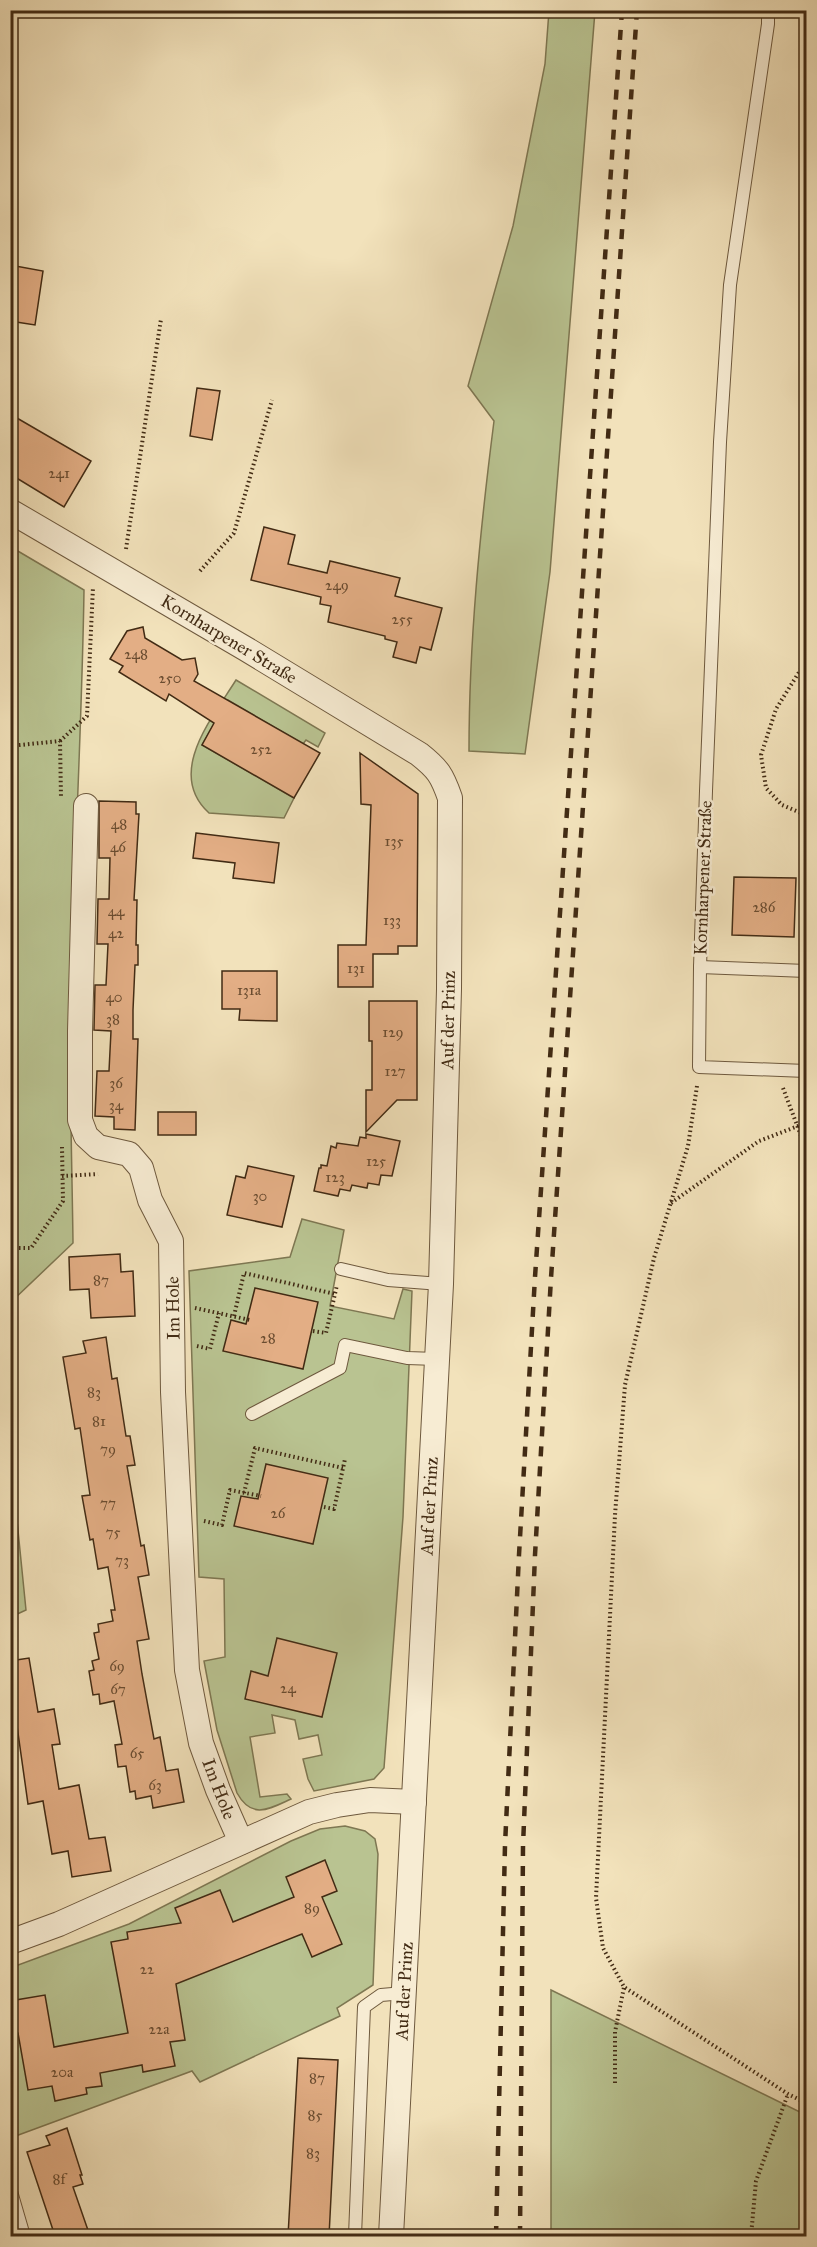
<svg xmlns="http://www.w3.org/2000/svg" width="817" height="2247" viewBox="0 0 817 2247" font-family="'IM FELL Great Primer',serif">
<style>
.green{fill:#b9c391;stroke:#7e7752;stroke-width:1.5}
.building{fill:#e3ae85;stroke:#422b14;stroke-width:1.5}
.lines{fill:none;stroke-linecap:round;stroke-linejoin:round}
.lane-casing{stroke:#6e593e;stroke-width:14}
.street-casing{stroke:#6e593e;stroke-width:26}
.path{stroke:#422b14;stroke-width:4;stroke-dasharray:1.5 3;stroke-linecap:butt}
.lane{stroke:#f7ecd3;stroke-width:12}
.street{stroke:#f7ecd3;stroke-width:24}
.rail{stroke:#422b14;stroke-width:4.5;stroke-dasharray:10 10;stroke-linecap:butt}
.labels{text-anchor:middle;stroke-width:5;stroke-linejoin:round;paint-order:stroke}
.number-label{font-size:15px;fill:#6a4c30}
.street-label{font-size:18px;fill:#422b14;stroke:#f7ecd3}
</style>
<rect width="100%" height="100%" fill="#f2e2bb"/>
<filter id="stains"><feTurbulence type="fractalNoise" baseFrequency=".00333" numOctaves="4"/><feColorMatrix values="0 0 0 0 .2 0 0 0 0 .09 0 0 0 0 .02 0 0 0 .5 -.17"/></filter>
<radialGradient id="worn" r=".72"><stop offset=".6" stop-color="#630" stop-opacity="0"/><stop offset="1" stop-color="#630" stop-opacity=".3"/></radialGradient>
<g class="green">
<path d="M 549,11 L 595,11 L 550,572 L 525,754 L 469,751 C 469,641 480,531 494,421 L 468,386 L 513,226 L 545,64 Z"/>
<path d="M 11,547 L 84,590 C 82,725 74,859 71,994 C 69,1077 72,1160 73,1243 L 11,1302 Z"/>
<path d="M 236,680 L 325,733 L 318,747 L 306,740 L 303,744 L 228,700 L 202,745 L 294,798 L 284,818 L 209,813 C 165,773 213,717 236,680 Z"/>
<path d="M 302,1219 L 344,1230 L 330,1306 L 394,1319 L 403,1289 L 412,1291 L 403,1517 L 384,1768 L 374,1779 L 314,1791 L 308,1779 L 303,1759 L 322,1755 L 318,1735 L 299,1739 L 295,1720 L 272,1715 L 275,1733 L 250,1737 L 260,1797 L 287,1794 L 291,1799 C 269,1809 252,1820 237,1793 L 217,1730 L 204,1661 L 225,1657 L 224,1579 L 199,1577 L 189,1271 L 290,1257 Z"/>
<path d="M 10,1451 L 26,1610 L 11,1617 L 10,1617 Z"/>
<path d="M 345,1826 L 365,1831 L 375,1839 L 378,1854 L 373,1985 L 337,2008 L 340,2016 L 200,2082 L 192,2071 L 13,2137 L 10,2129 L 10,1968 L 129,1924 L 291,1841 L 320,1829 Z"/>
<path d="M 551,1990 L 806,2115 L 806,2236 L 551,2236 Z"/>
</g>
<g class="building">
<path d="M 10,265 L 43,271 L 35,325 L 10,321 Z"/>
<path d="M 197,388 L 220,391 L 212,440 L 190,436 Z"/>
<path d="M 10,414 L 91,461 L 64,507 L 10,474 Z"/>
<path d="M 264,527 L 295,535 L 288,564 L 327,573 L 330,561 L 400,578 L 395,596 L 442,608 L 431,650 L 420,647 L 416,663 L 393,657 L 397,642 L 385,639 L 385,636 L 328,622 L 331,606 L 320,604 L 321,597 L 251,580 Z"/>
<path d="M 143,627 L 145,638 L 182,660 L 195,658 L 198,674 L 194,681 L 320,753 L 294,798 L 202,745 L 214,723 L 169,694 L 166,701 L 119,672 L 123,666 L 110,659 L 127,631 Z"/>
<path d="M 360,753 L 418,794 L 417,946 L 398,946 L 398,954 L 373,954 L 373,987 L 338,987 L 338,945 L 366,945 L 371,805 L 361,804 Z"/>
<path d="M 99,801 L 136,802 L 136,814 L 139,814 L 134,900 L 137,900 L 136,945 L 138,945 L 138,965 L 135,965 L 133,1010 L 133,1039 L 138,1039 L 135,1130 L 114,1129 L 114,1117 L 95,1116 L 97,1071 L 109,1071 L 111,1031 L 94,1030 L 95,985 L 106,985 L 108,944 L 97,944 L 98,899 L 109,899 L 110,858 L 99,858 Z"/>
<path d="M 196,833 L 279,843 L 274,883 L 233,878 L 235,863 L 193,858 Z"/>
<path d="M 734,877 L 796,878 L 794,937 L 732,935 Z"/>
<path d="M 222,971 L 277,971 L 277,1021 L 239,1020 L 240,1009 L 222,1009 Z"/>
<path d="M 369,1001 L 417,1001 L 417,1100 L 397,1100 L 366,1132 L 366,1090 L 372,1090 L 372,1041 L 369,1041 Z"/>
<rect x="158" y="1112" width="38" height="23"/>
<path d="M 366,1134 L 400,1141 L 392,1176 L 381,1175 L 379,1185 L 368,1183 L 367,1188 L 352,1185 L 350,1191 L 340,1189 L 338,1196 L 314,1191 L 319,1168 L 321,1168 L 321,1165 L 327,1166 L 331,1146 L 336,1148 L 337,1143 L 358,1146 L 360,1137 L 366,1138 Z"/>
<path d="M 248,1166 L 294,1176 L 282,1227 L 227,1215 L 236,1176 L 245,1178 Z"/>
<path d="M 120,1254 L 121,1272 L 133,1271 L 135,1316 L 91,1318 L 89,1289 L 70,1290 L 69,1257 Z"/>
<path d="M 255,1288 L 318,1302 L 303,1369 L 223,1351 L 231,1320 L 246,1324 Z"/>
<path d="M 106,1337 L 112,1379 L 117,1378 L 126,1436 L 130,1436 L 135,1465 L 127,1466 L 141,1546 L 144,1545 L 149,1575 L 138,1577 L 149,1639 L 137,1641 L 142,1674 L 154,1739 L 160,1737 L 166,1771 L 178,1769 L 184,1802 L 153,1808 L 151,1796 L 136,1799 L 135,1791 L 130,1792 L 126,1766 L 118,1767 L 115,1745 L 122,1744 L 114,1701 L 100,1704 L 99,1694 L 93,1695 L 89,1671 L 94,1670 L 92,1661 L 99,1659 L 94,1633 L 99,1632 L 98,1624 L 113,1621 L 111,1610 L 115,1610 L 108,1567 L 98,1569 L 93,1539 L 90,1540 L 82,1496 L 90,1495 L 80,1428 L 75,1429 L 63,1357 L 86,1353 L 83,1341 Z"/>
<path d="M 266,1464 L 328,1478 L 313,1544 L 234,1526 L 241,1496 L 258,1499 Z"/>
<path d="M 277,1638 L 337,1653 L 322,1717 L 245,1699 L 251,1671 L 268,1676 Z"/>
<path d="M 29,1658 L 38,1712 L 54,1709 L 60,1744 L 52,1745 L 59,1789 L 79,1785 L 89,1839 L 105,1837 L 111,1871 L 72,1877 L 68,1851 L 52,1854 L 43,1801 L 28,1804 L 17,1726 L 10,1728 L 10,1661 Z"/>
<path d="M 325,1860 L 337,1891 L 322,1897 L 342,1944 L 312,1957 L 302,1934 L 176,1984 L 185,2040 L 170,2042 L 175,2066 L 143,2072 L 142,2065 L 100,2073 L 102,2086 L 86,2088 L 87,2094 L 55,2101 L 52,2086 L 28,2090 L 18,2033 L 10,2034 L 10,2001 L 45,1995 L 54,2047 L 128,2033 L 111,1942 L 128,1939 L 127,1932 L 181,1923 L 175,1908 L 220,1890 L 233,1922 L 294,1897 L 286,1877 Z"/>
<path d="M 298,2058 L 338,2060 L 329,2236 L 288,2236 Z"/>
<path d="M 67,2128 L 82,2175 L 80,2175 L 83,2184 L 73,2187 L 90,2236 L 55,2236 L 27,2152 L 50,2145 L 46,2136 Z"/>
</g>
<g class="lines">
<g class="lane-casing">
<g id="lane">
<path d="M 768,10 L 768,24 L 730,285 L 720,442 L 706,791 L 700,967 L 699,1067 L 806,1071"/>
<path d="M 700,967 L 806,971"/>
<path d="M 341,1269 L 388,1280 L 441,1284"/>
<path d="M 252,1414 L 340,1368 L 345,1345 L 407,1358 L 437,1359"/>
<path d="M 10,2188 L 24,2236"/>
<path d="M 355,2236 L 364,2007 L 381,1995 L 404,1993"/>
</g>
</g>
<g class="street-casing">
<g id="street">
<path d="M 10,511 L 246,649 L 419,754 C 438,769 442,775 450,798 L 449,989 L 441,1284 L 391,2236"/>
<path d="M 86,806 L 80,1031 L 80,1120 L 86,1136 L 98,1147 L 129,1154 L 141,1168 L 150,1200 L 171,1241 L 173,1392 L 187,1670 L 201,1743 L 218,1790 L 241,1842"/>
<path d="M 10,1942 L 59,1924 L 309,1812 L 337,1805 L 370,1800 L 414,1802"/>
</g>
</g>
<g class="path">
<path d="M 126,549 L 161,319"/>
<path d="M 200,571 L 234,533 L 272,400"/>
<path d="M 806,661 L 776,709 L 761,755 L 766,788 L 782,805 L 806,815"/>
<path d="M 60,741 L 87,716 L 93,587"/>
<path d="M 10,746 L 60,741 L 61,798"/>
<path d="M 697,1086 L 688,1146 L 654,1258 L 625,1385 L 615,1515 L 596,1898 L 603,1948 L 624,1987 L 788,2094 L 806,2103"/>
<path d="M 783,1088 L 806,1149"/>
<path d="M 62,1176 L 98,1174"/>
<path d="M 671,1203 L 759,1141 L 806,1123"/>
<path d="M 10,1248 L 31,1248 L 63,1201 L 62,1147"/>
<path d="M 195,1308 L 250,1320"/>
<path d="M 234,1316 L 244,1273 L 335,1294"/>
<path d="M 313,1331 L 326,1333 L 337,1285"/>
<path d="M 197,1346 L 210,1349 L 219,1313"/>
<path d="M 244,1493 L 255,1448 L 343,1468"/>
<path d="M 324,1507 L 334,1509 L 345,1459"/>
<path d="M 204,1521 L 222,1525 L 230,1490 L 261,1496"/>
<path d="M 615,2083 L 615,2032 L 624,1987"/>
<path d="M 751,2236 L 756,2181 L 788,2094"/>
</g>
<use href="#lane" class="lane"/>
<use href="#street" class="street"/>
<g class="rail">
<path d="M 496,2236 L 505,1845 L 519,1555 L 535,1277 L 622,10"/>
<path d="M 520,2236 L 523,1846 L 535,1555 L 551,1278 L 637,10"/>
</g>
</g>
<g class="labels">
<g class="number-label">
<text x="59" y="478">241</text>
<text x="337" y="590">249</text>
<text x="402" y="624">255</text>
<text x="136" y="659">248</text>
<text x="170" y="683">250</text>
<text x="261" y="754">252</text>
<text x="119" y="829">48</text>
<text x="394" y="846">135</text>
<text x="118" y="852">46</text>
<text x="764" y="912">286</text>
<text x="116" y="916">44</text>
<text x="392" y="925">133</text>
<text x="116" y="938">42</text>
<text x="356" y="973">131</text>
<text x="249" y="995">131a</text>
<text x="114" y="1002">40</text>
<text x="113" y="1024">38</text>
<text x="393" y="1037">129</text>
<text x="395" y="1076">127</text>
<text x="116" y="1088">36</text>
<text x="116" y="1110">34</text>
<text x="376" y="1166">125</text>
<text x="335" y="1182">123</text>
<text x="260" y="1201">30</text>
<text x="101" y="1285">87</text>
<text x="268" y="1343">28</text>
<text x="94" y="1397">83</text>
<text x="99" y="1426">81</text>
<text x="108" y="1454">79</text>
<text x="108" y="1508">77</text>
<text x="278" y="1518">26</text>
<text x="113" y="1537">75</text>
<text x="122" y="1565">73</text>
<text x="117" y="1671">69</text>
<text x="288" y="1693">24</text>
<text x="118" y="1694">67</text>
<text x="137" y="1758">65</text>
<text x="155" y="1790">63</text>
<text x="312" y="1913">89</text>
<text x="147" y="1974">22</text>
<text x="159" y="2034">22a</text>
<text x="62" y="2077">20a</text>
<text x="317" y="2083">87</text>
<text x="315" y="2120">85</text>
<text x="313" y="2158">83</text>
<text x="59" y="2184">8f</text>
</g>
<g class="street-label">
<text transform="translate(229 639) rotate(31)" y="6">Kornharpener Straße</text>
<text transform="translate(703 878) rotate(-88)" y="6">Kornharpener Straße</text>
<text transform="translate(448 1020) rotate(-89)" y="6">Auf der Prinz</text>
<text transform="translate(173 1308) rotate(-91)" y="6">Im Hole</text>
<text transform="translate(429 1506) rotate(-87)" y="6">Auf der Prinz</text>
<text transform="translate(219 1789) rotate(69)" y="6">Im Hole</text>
<text transform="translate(404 1991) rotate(-87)" y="6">Auf der Prinz</text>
</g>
</g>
<rect width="817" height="2247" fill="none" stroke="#f2e2bb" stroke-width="36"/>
<rect x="12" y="12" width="793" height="2223" fill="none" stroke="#422b14" stroke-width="3"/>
<rect x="18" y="18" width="781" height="2211" fill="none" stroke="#422b14" stroke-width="1.5"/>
<rect width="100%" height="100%" filter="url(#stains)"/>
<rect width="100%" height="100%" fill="url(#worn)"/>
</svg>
